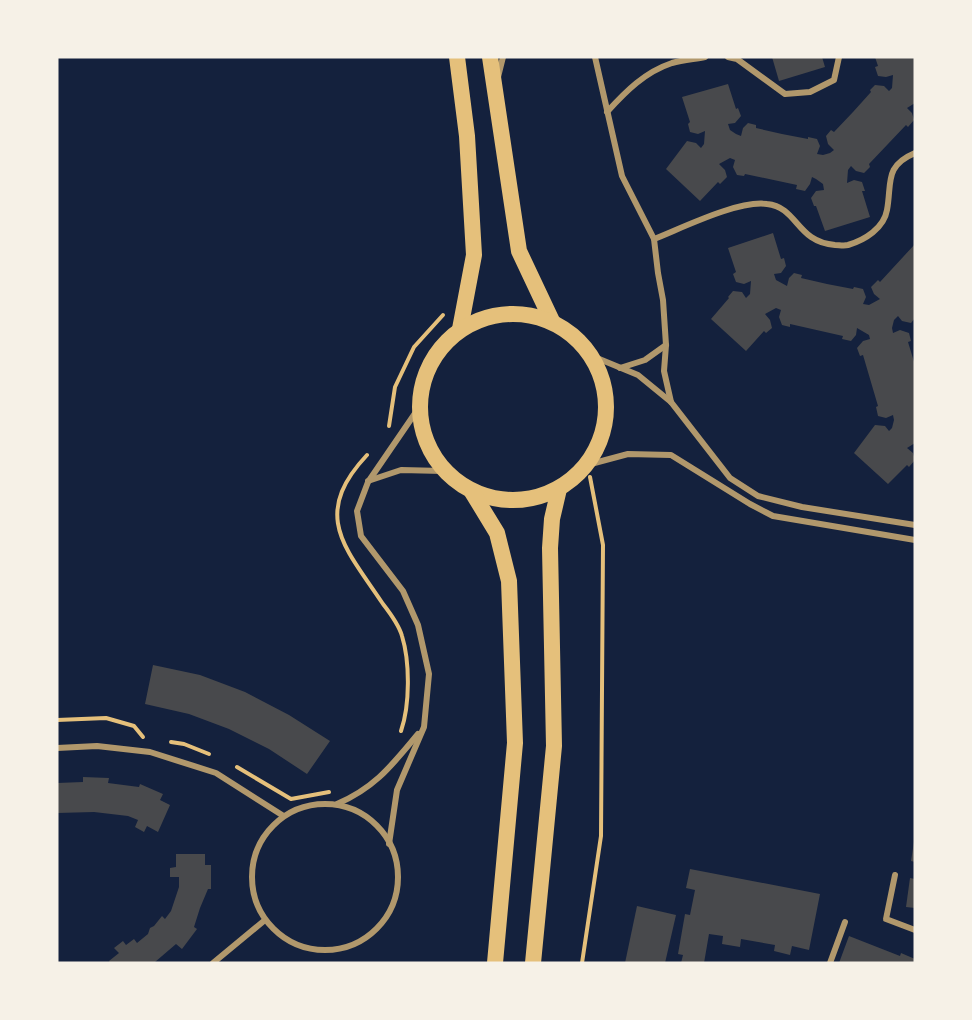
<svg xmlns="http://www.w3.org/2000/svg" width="972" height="1020" viewBox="0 0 972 1020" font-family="Georgia,serif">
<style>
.building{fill:#48494c}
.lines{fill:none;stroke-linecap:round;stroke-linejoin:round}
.path{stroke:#e5c07b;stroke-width:4}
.minor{stroke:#b1986c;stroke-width:6}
.trunk{stroke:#e5c07b;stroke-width:16}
</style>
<rect width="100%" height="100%" fill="#14213d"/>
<g class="building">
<path d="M 772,57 L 822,57 L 825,67 L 779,81 Z"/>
<path d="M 875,57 L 915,57 L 915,103 L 907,108 L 912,113 L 914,120 L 908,127 L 906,125 L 869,164 L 870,167 L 864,173 L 856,171 L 851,166 L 848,170 L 847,183 L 854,180 L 862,182 L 865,191 L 862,191 L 870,217 L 825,231 L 816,206 L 814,206 L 811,198 L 816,191 L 824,190 L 823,184 L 816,179 L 812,177 L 810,184 L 805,191 L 796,189 L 797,185 L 745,174 L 744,176 L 737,175 L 733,167 L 735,160 L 730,158 L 719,164 L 725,170 L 727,177 L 720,184 L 718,182 L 700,201 L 666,169 L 687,141 L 696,143 L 701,148 L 704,144 L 705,131 L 698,134 L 690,132 L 688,124 L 690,122 L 682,97 L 728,84 L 736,109 L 738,108 L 741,116 L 735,123 L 728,124 L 730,130 L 736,134 L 741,136 L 743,128 L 748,123 L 756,125 L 756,128 L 782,134 L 808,139 L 808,137 L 817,139 L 820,146 L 817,154 L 823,155 L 830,153 L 834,150 L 828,144 L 826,136 L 831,130 L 834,132 L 853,112 L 871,92 L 870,90 L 875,85 L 884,86 L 889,91 L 892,88 L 893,75 L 886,77 L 878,76 L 875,67 L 878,66 Z"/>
<path d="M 773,233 L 781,259 L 784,258 L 786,266 L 781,273 L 774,274 L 776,280 L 787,286 L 789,278 L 794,273 L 802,275 L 801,278 L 827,284 L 853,289 L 854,287 L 863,289 L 866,297 L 863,304 L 869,305 L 880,299 L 874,294 L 871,287 L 878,280 L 880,282 L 915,244 L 915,318 L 911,323 L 902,321 L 898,316 L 894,320 L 892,328 L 893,333 L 900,330 L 909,333 L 911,341 L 908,342 L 915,365 L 915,443 L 907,448 L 913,453 L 915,460 L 909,467 L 907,465 L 888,484 L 854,453 L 875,425 L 885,426 L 889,431 L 892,428 L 894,420 L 893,415 L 886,418 L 878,416 L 876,407 L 878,406 L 863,355 L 860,356 L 857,348 L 863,341 L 870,339 L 869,335 L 857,328 L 856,335 L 851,341 L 842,339 L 843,336 L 790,324 L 790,327 L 782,325 L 779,317 L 781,310 L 776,308 L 765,314 L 770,320 L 772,328 L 766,333 L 764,331 L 746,351 L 711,319 L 729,298 L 728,297 L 733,291 L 742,292 L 746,298 L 750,294 L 751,281 L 744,284 L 736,282 L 733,274 L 736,272 L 728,248 Z"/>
<path d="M 153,665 L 200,675 L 245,692 L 289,715 L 330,741 L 307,774 L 269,749 L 229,729 L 189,714 L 145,704 Z"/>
<path d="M 83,777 L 109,778 L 108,783 L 139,787 L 140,784 L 163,794 L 160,800 L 170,805 L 158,832 L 147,826 L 144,832 L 135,827 L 138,820 L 128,816 L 94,812 L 57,813 L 57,783 L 83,782 Z"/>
<path d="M 914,842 L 915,842 L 915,862 L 911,861 Z"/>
<path d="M 176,854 L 205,854 L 205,865 L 211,865 L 211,889 L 208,889 L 200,908 L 194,927 L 197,929 L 182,949 L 176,944 L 155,962 L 156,963 L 110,963 L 109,961 L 119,953 L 114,948 L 123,941 L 126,945 L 134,939 L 137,943 L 148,934 L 150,928 L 154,926 L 162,916 L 165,919 L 171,911 L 179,887 L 179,877 L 170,877 L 170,868 L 176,867 Z"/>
<path d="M 690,869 L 820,894 L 809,950 L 792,946 L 790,955 L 774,951 L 775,945 L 741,939 L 740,947 L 722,944 L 723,936 L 709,934 L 704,963 L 681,963 L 683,955 L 678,954 L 685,914 L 690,915 L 695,890 L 686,888 Z"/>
<path d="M 910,878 L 915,879 L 915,908 L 906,907 Z"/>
<path d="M 637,906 L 676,915 L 665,963 L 625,963 Z"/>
<path d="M 849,936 L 900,956 L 901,953 L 915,959 L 915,963 L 839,963 Z"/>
</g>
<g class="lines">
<g class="path">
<path d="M 389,426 L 395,387 L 414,347 L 443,315"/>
<path d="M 367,455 C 310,516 346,548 383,604 C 390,613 399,625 402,636 C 410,662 410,705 401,731"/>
<path d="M 57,720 L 106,718 L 134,726 L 143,737"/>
<path d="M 171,742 L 184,744 L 209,754"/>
<path d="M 237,767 L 291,799 L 329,792"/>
<path d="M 582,963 L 601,836 L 603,545 L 590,477"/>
</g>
<g class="minor">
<path d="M 595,57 L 622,176 L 654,239 L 658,273 L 663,300 L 666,345 L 664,371 L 671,402"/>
<path d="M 728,57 L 737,59 L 785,94 L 810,92 L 834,80 L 839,57"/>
<path d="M 498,77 L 503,57"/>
<path d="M 607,112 C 626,91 645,72 672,63 C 683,60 695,59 705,57"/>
<path d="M 654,239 C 682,228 738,200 767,204 C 798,207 796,242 835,245 C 839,245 844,246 848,245 C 865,240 884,228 887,210 C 892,183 884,166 915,153"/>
<path d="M 592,356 L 638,375 L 671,402 L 730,478 L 758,496 L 802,507 L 915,525"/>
<path d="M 620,368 L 645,360 L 666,345"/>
<path d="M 587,465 L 628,454 L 671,455 L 750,504 L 773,516 L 915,540"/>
<path d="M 368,481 L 401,470 L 443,471"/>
<path d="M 57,748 L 97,746 L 150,752 L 216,773 L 282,815"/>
<path d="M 337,804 C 376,787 392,765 418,734"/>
<circle cx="325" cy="877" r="73"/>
<path d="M 389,844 L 397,790 L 424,727 L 429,674 L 418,625 L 403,591 L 361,536 L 357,511 L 368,482 L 418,409"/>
<path d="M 895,875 L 886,919 L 915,930"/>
<path d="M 213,963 L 265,920"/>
<path d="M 830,963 L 845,922"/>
</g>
<g class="trunk">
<path d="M 457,57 L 467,136 L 474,255 L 460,329"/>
<path d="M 490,57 L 519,251 L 552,321"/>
<circle cx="513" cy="407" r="93"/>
<path d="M 472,492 L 497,533 L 509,581 L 515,743 L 495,963"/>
<path d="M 533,963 L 554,746 L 550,548 L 552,519 L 559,489"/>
</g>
</g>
<rect width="972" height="1020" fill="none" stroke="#f6f1e7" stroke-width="117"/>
</svg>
